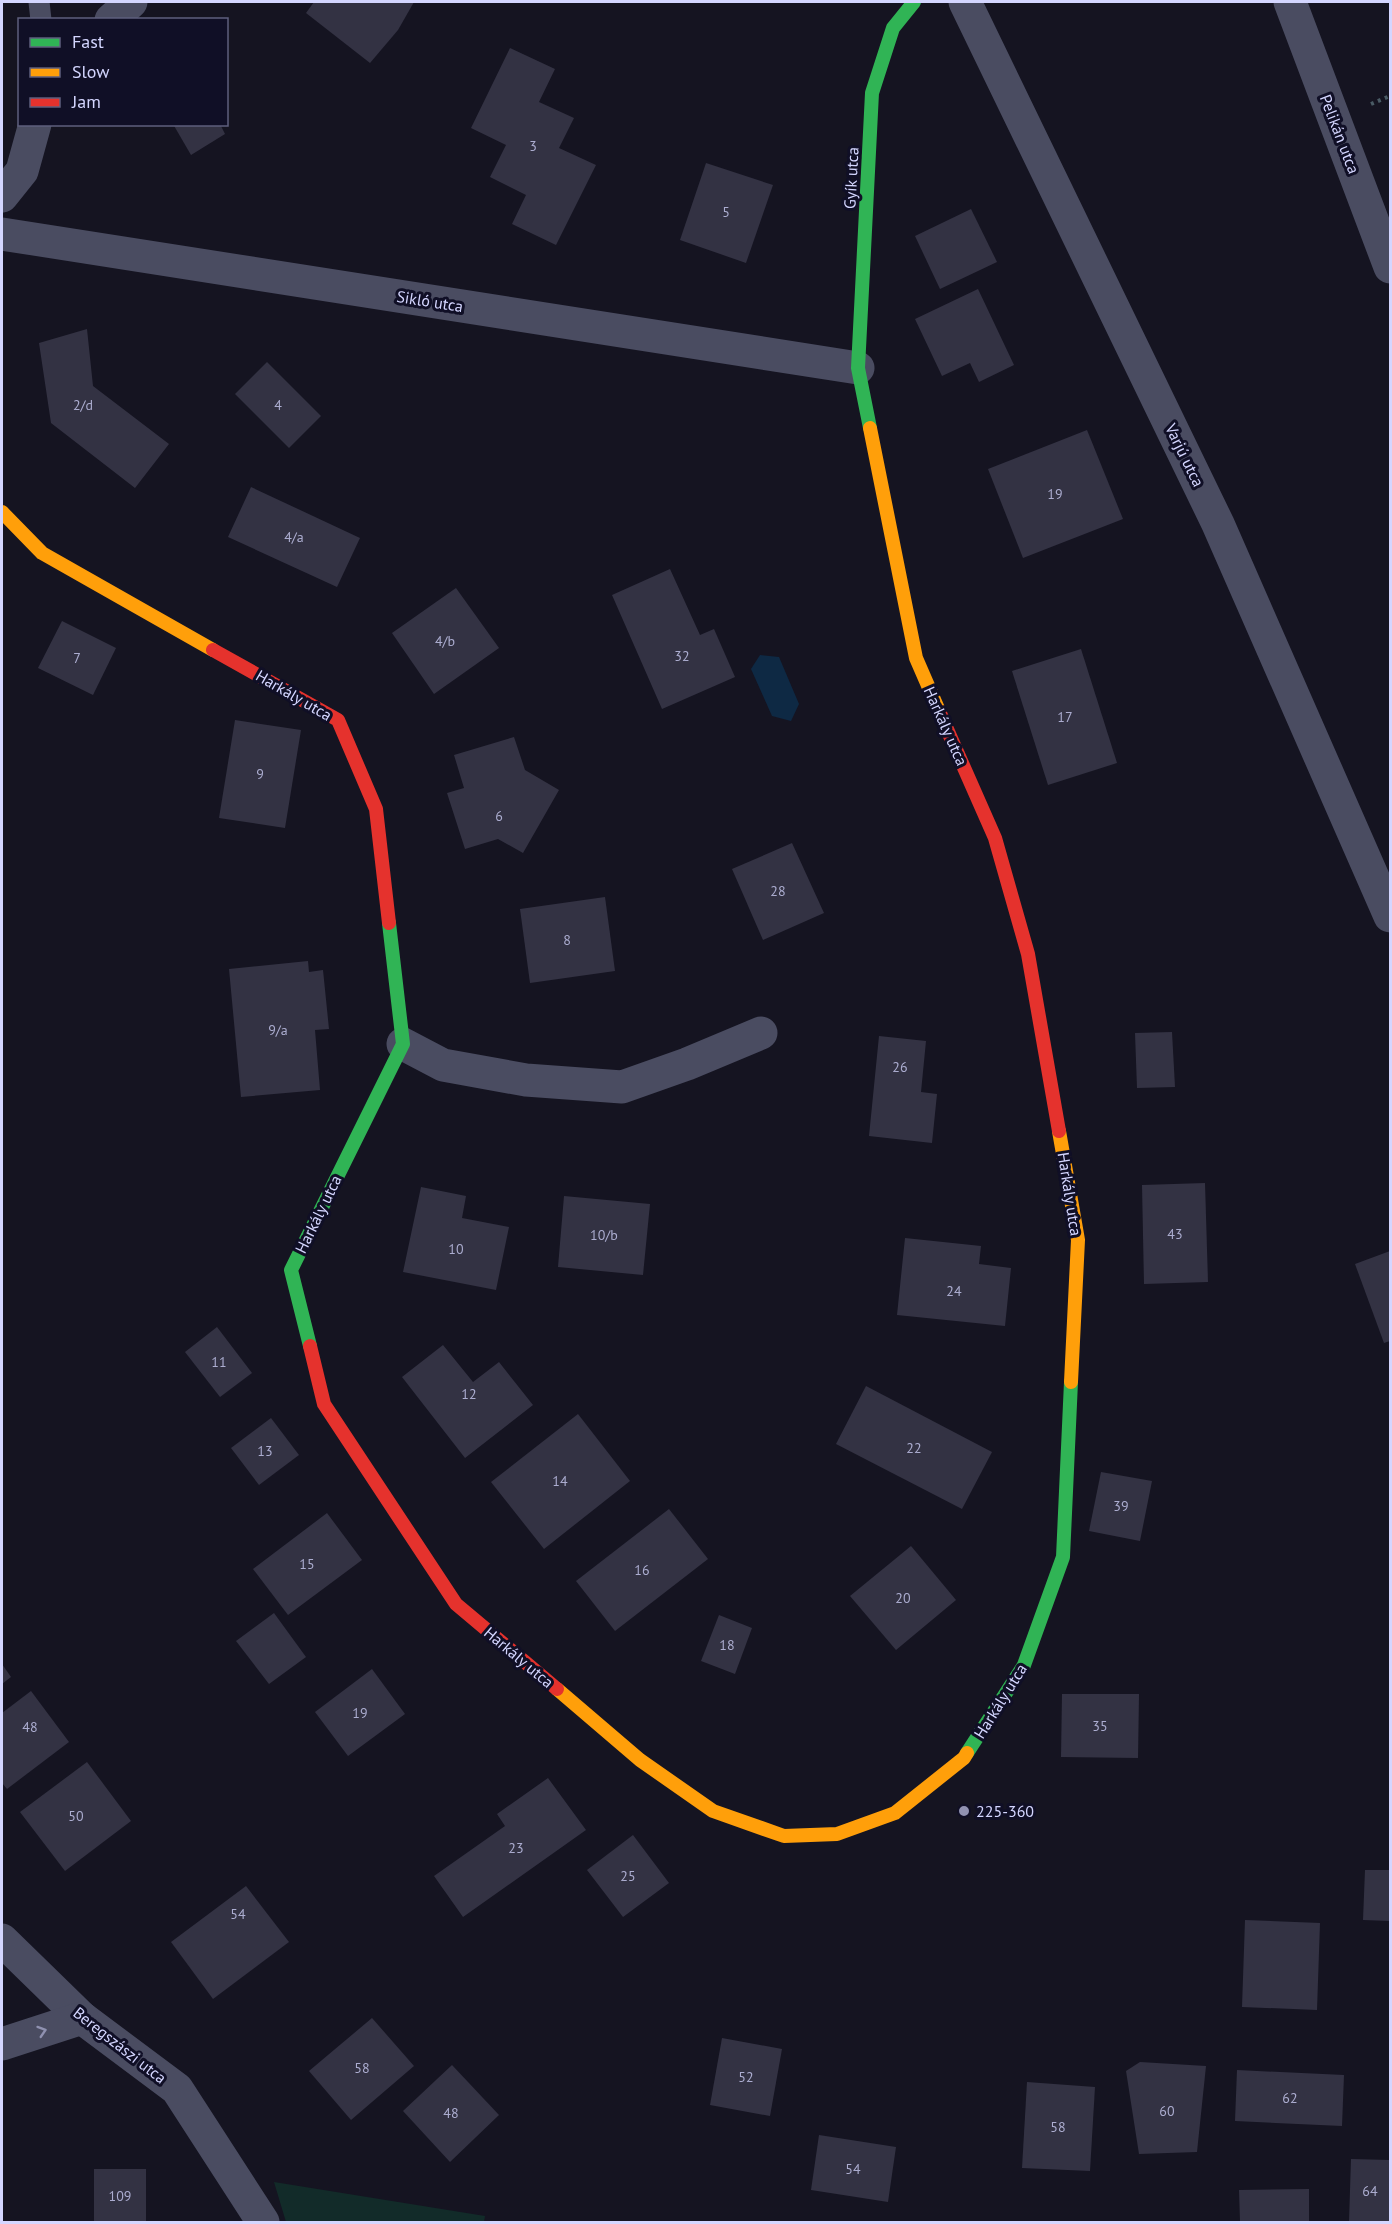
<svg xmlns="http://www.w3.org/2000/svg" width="1392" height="2224" viewBox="0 0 1392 2224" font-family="'PT Sans',sans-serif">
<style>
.green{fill:#122b29}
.water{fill:#0e2944}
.building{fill:#333243}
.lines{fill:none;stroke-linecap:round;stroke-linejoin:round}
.path{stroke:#4a5b65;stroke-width:4;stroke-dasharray:3 4.5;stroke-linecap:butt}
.lane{stroke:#4a4c61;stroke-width:21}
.street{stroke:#4a4c61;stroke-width:33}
.fast{stroke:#30b455;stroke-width:14}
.slow{stroke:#ff9f0a;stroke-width:14}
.jam{stroke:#e5322d;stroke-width:14}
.oneway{stroke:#8f91b0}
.poi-dot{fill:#9192b1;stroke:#100f26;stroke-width:2}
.labels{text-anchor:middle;stroke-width:6;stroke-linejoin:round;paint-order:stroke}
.number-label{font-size:14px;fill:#acadd0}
.street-label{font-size:16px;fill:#d4d6ff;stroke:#100f26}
.poi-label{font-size:16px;fill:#d4d6ff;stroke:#100f26;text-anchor:start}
</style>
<rect width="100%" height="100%" fill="#151421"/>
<path class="green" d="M 274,2182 L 485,2216 L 484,2222 L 286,2222 Z"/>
<path class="water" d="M 760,655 L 779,657 L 799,704 L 791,721 L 772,716 L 751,669 Z"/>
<g class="building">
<path d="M 314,2 L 414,2 L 398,30 L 370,63 L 306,13 Z"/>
<path d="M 510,48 L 555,69 L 539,102 L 574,118 L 559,148 L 596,165 L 556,245 L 512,224 L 526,195 L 490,177 L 506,145 L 471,128 Z"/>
<path d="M 173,124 L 220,124 L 225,134 L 191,155 Z"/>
<path d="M 706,163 L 773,185 L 746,263 L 680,240 Z"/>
<path d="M 971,209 L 997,262 L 940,289 L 915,236 Z"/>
<path d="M 978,289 L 1014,365 L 979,382 L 970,363 L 942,376 L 915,319 Z"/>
<path d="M 87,329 L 93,386 L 169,444 L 135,488 L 51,423 L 39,343 Z"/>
<path d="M 267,362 L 321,416 L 289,448 L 235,394 Z"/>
<path d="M 1087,430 L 1123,519 L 1023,558 L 988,469 Z"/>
<path d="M 251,487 L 360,538 L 337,587 L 228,537 Z"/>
<path d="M 670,569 L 700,635 L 714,629 L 735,677 L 662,709 L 612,595 Z"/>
<path d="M 456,588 L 499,648 L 434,694 L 392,633 Z"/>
<path d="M 62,621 L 116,648 L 93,695 L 38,668 Z"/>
<path d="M 1081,649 L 1117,763 L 1048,785 L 1012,671 Z"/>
<path d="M 235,720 L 301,730 L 285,828 L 219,818 Z"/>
<path d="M 514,737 L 525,770 L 559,790 L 523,853 L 498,839 L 465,849 L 447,793 L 464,788 L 454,755 Z"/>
<path d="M 792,843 L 824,913 L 763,940 L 732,869 Z"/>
<path d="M 605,897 L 615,971 L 530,983 L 520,909 Z"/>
<path d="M 308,961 L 309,972 L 323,970 L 329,1029 L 315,1030 L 320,1090 L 241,1097 L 229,969 Z"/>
<path d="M 1172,1032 L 1175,1087 L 1137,1088 L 1135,1033 Z"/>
<path d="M 879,1036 L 926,1041 L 921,1092 L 937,1094 L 932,1143 L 869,1136 Z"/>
<path d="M 1205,1183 L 1208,1282 L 1144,1284 L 1142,1185 Z"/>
<path d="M 421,1187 L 466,1196 L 462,1218 L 509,1227 L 496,1290 L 403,1272 Z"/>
<path d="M 564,1196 L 650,1204 L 643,1275 L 558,1267 Z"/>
<path d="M 905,1238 L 981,1246 L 979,1264 L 1011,1268 L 1005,1326 L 897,1315 Z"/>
<path d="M 1390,1251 L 1390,1341 L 1384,1343 L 1355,1264 Z"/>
<path d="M 217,1327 L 252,1373 L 220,1397 L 185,1352 Z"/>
<path d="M 443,1345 L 473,1382 L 499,1362 L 533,1405 L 465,1458 L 402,1377 Z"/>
<path d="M 866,1386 L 992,1452 L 962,1509 L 836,1444 Z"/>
<path d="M 578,1414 L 630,1481 L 544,1549 L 491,1482 Z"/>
<path d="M 271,1418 L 299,1455 L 259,1485 L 231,1448 Z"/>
<path d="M 1101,1472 L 1152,1481 L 1140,1541 L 1089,1531 Z"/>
<path d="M 669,1509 L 708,1559 L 615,1631 L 576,1581 Z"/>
<path d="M 327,1513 L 362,1560 L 288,1615 L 253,1569 Z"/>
<path d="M 911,1546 L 956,1600 L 896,1650 L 850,1596 Z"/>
<path d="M 274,1613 L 306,1657 L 269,1684 L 236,1641 Z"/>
<path d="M 719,1615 L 752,1628 L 735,1674 L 701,1661 Z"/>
<path d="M 2,1664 L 11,1677 L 2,1684 Z"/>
<path d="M 372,1669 L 405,1714 L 348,1756 L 315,1712 Z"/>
<path d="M 31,1691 L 69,1742 L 7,1789 L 2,1783 L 2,1713 Z"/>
<path d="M 1062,1694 L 1139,1694 L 1138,1758 L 1061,1757 Z"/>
<path d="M 87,1762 L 131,1821 L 65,1871 L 20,1812 Z"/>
<path d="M 548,1778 L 586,1830 L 463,1917 L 434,1876 L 505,1826 L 497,1814 Z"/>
<path d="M 633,1835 L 669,1883 L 623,1917 L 587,1870 Z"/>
<path d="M 1365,1870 L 1390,1870 L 1390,1921 L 1363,1920 Z"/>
<path d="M 246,1886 L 289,1942 L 213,1999 L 171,1942 Z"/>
<path d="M 1245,1920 L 1320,1923 L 1317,2010 L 1242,2007 Z"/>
<path d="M 372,2018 L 414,2066 L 351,2120 L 309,2071 Z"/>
<path d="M 722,2038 L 782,2049 L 770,2116 L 710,2105 Z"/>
<path d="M 1140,2062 L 1206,2066 L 1197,2152 L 1139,2154 L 1126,2071 Z"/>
<path d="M 452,2065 L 499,2115 L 450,2162 L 403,2111 Z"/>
<path d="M 1237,2070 L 1344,2075 L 1342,2126 L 1235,2121 Z"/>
<path d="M 1027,2082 L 1095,2087 L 1090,2171 L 1022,2168 Z"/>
<path d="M 819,2135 L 896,2147 L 888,2202 L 811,2190 Z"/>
<path d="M 1351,2159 L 1390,2160 L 1390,2222 L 1349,2222 Z"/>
<rect x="94" y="2169" width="52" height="53"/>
<path d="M 1309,2189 L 1309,2222 L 1240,2222 L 1239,2190 Z"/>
</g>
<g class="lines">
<path class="path" d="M 1371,104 L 1390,96"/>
<path class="lane" d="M 39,2 L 41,20"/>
<g class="street">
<path d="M 965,2 L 1218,524 L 1390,916"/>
<path d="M 1290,2 L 1390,267"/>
<path d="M 111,20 L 131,2"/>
<path d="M 2,196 L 22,171 L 35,124"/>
<path d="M 2,234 L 858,368"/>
<path d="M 403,1044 L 443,1065 L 526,1080 L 622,1087 L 687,1064 L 761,1033"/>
<path d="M 2,1940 L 82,2018 L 177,2089 L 263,2222"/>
<path d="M 2,2044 L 82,2018"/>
</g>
<g class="fast">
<path d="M 870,428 L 858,368 L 872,93 L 893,28 L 914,2"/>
<path d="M 310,1346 L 291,1270 L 403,1044 L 389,923"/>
<path d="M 967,1753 L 1024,1665 L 1063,1557 L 1071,1382"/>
</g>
<g class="slow">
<path d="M 870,428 L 916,658 L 939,711"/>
<path d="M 2,512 L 42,553 L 213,650"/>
<path d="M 1059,1131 L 1078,1240 L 1071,1382"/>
<path d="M 557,1689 L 640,1760 L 713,1811 L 784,1836 L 837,1834 L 895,1813 L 964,1758 L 967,1753"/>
</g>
<g class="jam">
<path d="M 213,650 L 338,720 L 376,809 L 389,923"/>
<path d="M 939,711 L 995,838 L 1028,954 L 1059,1131"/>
<path d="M 310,1346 L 324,1404 L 456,1604 L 557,1689"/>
</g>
</g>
<defs><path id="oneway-chevron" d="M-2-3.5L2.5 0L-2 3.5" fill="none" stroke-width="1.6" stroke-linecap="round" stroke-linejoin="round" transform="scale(1.5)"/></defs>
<use class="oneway" href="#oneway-chevron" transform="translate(42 2031) rotate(-18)"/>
<circle class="poi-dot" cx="964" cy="1811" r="6"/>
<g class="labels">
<g class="number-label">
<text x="533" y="151">3</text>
<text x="726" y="217">5</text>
<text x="83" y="410">2/d</text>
<text x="278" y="410">4</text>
<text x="1055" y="499">19</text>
<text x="294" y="542">4/a</text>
<text x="445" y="646">4/b</text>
<text x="682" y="661">32</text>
<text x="77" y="663">7</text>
<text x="1065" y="722">17</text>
<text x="260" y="779">9</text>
<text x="499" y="821">6</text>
<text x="778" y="896">28</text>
<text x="567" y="945">8</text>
<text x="278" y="1035">9/a</text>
<text x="900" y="1072">26</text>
<text x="1175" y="1239">43</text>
<text x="604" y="1240">10/b</text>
<text x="456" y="1254">10</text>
<text x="954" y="1296">24</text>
<text x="219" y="1367">11</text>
<text x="469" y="1399">12</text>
<text x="914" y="1453">22</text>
<text x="265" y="1456">13</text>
<text x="560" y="1486">14</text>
<text x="1121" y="1511">39</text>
<text x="307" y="1569">15</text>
<text x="642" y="1575">16</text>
<text x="903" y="1603">20</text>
<text x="727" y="1650">18</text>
<text x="360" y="1718">19</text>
<text x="1100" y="1731">35</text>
<text x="30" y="1732">48</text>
<text x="76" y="1821">50</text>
<text x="516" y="1853">23</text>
<text x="628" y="1881">25</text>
<text x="238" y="1919">54</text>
<text x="362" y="2073">58</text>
<text x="746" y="2082">52</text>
<text x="1290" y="2103">62</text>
<text x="1167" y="2116">60</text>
<text x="451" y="2118">48</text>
<text x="1058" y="2132">58</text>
<text x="853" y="2174">54</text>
<text x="1370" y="2196">64</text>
<text x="120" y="2201">109</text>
</g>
<g class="street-label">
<text transform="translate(1340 134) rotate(69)" y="6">Pelikán utca</text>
<text transform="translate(851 178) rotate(-87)" y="6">Gyík utca</text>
<text transform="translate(430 301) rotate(9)" y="6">Sikló utca</text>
<text transform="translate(1185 455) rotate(64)" y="6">Varjú utca</text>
<text transform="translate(294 695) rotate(30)" y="6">Harkály utca</text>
<text transform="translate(946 726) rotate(66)" y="6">Harkály utca</text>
<text transform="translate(1070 1194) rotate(81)" y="6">Harkály utca</text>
<text transform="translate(318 1214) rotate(-64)" y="6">Harkály utca</text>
<text transform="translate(519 1657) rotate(40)" y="6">Harkály utca</text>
<text transform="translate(1000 1701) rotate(-58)" y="6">Harkály utca</text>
<text transform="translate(120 2045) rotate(38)" y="6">Beregszászi utca</text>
</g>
<g class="poi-label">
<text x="976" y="1817">225-360</text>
</g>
</g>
<rect width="1392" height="2224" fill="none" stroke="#d4d6ff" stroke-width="6"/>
<rect x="18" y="18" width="210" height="108" fill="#100f26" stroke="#5e5f7d" stroke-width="1.5"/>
<rect x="30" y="38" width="30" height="9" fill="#30b455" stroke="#5e5f7d" stroke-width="1.5"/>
<text x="72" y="48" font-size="18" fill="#d4d6ff">Fast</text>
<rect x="30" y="68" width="30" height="9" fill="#ff9f0a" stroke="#5e5f7d" stroke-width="1.5"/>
<text x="72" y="78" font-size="18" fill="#d4d6ff">Slow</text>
<rect x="30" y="98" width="30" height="9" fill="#e5322d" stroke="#5e5f7d" stroke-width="1.5"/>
<text x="72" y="108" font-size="18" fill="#d4d6ff">Jam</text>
</svg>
